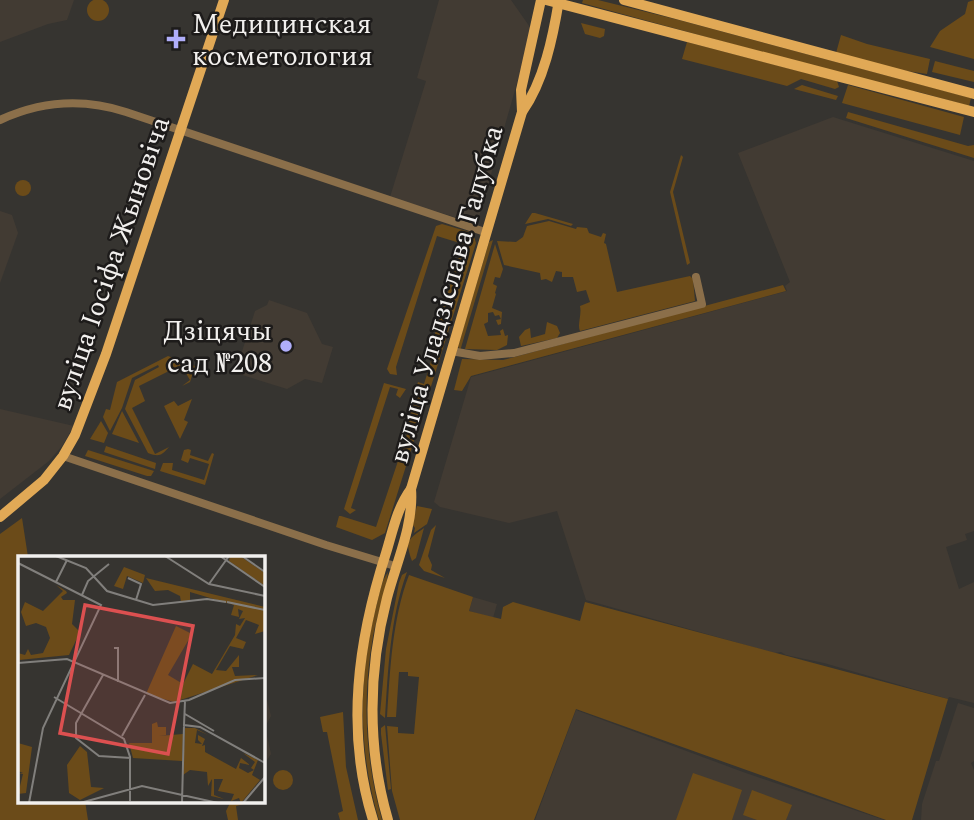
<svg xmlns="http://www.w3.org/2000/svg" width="974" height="820" viewBox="0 0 974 820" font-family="Spectral,serif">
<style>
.built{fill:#423b33}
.green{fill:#6b4b19}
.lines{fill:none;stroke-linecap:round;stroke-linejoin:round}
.minor{stroke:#8b6f4a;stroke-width:8}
.major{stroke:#e1a956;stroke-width:10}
.poi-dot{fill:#b0aefa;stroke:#1d1b1a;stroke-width:2.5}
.labels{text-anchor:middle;stroke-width:5;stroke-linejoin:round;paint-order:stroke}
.poi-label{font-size:28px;fill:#f2f0ee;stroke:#1d1b1a;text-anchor:start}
.street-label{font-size:28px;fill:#f2f0ee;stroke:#1d1b1a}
.inset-road{fill:none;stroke:#817f7c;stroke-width:2}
.view{fill:#dc5050;fill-opacity:0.15;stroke:#dc5050;stroke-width:3.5}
.inset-edge{fill:none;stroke:#f2f0ee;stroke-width:3.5}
</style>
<rect width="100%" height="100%" fill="#363430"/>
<g class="built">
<path d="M 0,0 L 74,0 L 67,20 L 48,24 L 0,42 Z"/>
<path d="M 439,0 L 511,0 L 532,30 L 477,224 L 390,197 L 426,81 L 417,78 Z"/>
<path d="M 833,117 L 974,161 L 974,531 L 965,534 L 967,540 L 946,547 L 959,589 L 974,582 L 974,703 L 949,697 L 948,699 L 824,663 L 786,655 L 781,652 L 774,653 L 586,600 L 557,511 L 509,523 L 440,507 L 434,502 L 471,377 L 787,291 L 785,286 L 790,282 L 738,153 Z"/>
<path d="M 0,211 L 12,215 L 18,233 L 0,283 Z"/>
<path d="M 269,300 L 307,313 L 322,344 L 333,347 L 322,383 L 305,379 L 287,389 L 239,374 L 237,367 L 255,311 L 267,305 Z"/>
<path d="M 0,409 L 74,426 L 62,446 L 49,461 L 0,499 Z"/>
<path d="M 473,597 L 497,604 L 493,618 L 469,611 Z"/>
<path d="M 267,700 L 271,716 L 265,727 L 271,754 L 263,766 L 263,702 Z"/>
<path d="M 958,703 L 974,708 L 974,761 L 971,763 L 974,770 L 974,820 L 921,820 L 922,804 L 936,761 L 939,761 Z"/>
<path d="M 576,710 L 743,772 L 884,820 L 535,820 Z"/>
</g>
<g class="green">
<circle cx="98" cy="10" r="11"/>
<path d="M 583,0 L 598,0 L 679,20 L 971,98 L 969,106 L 919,92 L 893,88 L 582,3 Z"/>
<path d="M 974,0 L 974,59 L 930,47 L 940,31 L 965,14 L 968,2 Z"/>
<path d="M 581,23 L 605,29 L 604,36 L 600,38 L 585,34 Z"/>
<path d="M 841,35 L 867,44 L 930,59 L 927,74 L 893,69 L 836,53 Z"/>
<path d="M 687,42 L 837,81 L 839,87 L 835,89 L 801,79 L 787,86 L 682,59 Z"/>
<path d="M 935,61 L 974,71 L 974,82 L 932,72 Z"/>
<path d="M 802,85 L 838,96 L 836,100 L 794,89 Z"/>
<path d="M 848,85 L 964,117 L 960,135 L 842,103 Z"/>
<path d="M 848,112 L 968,146 L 974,145 L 974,158 L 846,118 Z"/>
<path d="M 681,155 L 683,157 L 673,192 L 690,263 L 687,265 L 670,192 Z"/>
<circle cx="23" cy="188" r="8"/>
<path d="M 532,213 L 535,213 L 573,224 L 571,226 L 548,219 L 525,224 Z"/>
<path d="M 549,221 L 576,229 L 577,227 L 587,228 L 589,233 L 601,237 L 603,233 L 606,234 L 604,243 L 606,244 L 617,292 L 690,276 L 693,279 L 695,301 L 580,331 C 577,325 582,314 580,306 L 590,302 L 586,290 L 577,292 L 573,277 L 562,277 L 562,272 L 556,271 L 552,282 L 546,279 L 541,280 L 540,273 L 504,265 L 497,241 L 516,242 L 523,237 L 527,226 Z"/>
<path d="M 442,224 L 473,233 L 476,243 L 385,533 L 372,540 L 336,527 L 339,516 L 341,516 L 376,527 L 408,431 L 405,423 L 418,382 L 424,384 L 437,342 L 433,340 L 463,244 L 437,236 L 396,367 L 397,375 L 390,374 L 387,369 L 436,226 Z"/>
<path d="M 493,240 L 460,351 L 458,346 L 489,242 Z"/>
<path d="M 495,244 L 503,269 L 500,278 L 495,277 L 493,284 L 497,286 L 495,293 L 496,294 L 492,308 L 502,312 L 501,324 L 498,325 L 496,320 L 501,319 L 499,315 L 495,316 L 493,312 L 488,313 L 488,322 L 484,324 L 488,336 L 501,335 L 500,331 L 503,329 L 505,336 L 508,335 L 507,345 L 497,350 L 465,349 Z"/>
<path d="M 783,285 L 786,291 L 471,376 L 462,391 L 454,390 L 462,359 L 503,360 Z"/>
<path d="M 547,322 L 557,326 L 560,333 L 557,338 L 521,346 L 519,337 L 525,330 L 530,328 L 531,338 L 545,334 Z"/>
<path d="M 168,356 L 195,366 L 190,382 L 182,386 L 190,380 L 181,365 L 139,386 L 145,401 L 132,408 L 155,454 L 169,447 C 161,456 159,457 148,453 L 125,409 L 135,380 L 159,367 L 158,365 L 132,378 L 122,408 L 110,431 L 103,417 L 106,409 L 110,410 L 117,382 Z"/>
<path d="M 384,383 L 406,389 L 400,398 L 396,395 L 398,389 L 390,387 L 351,508 L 356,510 L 350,514 L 344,509 Z"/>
<path d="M 192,399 L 184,420 L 188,422 L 180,439 L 164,406 L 174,401 L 178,406 Z"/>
<path d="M 122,411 L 139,443 L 112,434 Z"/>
<path d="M 101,421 L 108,433 L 104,443 L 90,439 Z"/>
<path d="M 106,446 L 156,463 L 155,469 L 104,452 Z"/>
<path d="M 188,449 L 191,450 L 190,455 L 208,461 L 212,453 L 214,454 L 205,485 L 160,471 L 163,463 L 173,463 L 172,470 L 204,480 L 209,464 L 190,458 L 188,463 L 181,460 L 184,450 Z"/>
<path d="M 88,450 L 154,471 L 151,476 L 147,476 L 85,456 Z"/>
<path d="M 417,506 L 432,509 L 427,524 L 414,533 L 415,528 L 412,524 Z"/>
<path d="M 22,518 L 28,557 L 19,558 L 19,801 L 85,801 L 88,820 L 0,820 L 0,534 Z"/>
<path d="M 436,525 L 428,556 L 432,565 L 431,570 L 445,578 L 424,571 L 419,565 L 431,530 Z"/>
<path d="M 424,528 L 416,558 L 412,561 C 405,541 407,540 424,528 Z"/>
<path d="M 388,572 C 386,593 377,615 373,636 C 362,698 365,760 382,820 L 379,820 C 358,751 358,677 376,607 C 379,596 381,581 388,572 Z"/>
<path d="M 407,572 C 390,618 388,670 385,718 L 380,714 L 386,649 L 399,583 L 402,575 Z"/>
<path d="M 409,575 L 473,597 L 469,611 L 501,619 L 503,607 L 513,602 L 580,621 L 585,602 L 948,699 L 912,820 L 886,820 L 576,709 L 534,820 L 400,820 L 392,791 L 387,726 L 398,727 L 398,733 L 414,734 L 419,677 L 408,676 L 408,672 L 399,672 L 396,717 L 387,717 C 390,671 392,619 409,575 Z"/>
<path d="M 343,712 L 346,767 L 358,820 L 340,820 L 338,813 L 343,811 L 327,732 L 323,732 L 320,717 Z"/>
<path d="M 385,725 L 391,789 L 388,790 L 381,734 L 381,728 Z"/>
<circle cx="283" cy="780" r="10"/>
<path d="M 693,773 L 742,790 L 732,820 L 676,820 Z"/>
<path d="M 752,790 L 792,805 L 786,820 L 757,820 L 743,815 Z"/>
<path d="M 231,801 L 256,801 L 236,806 L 238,820 L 228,820 L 226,811 Z"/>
</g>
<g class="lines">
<g class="minor">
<path d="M 0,120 C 41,101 83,98 126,112 L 485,232"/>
<path d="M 451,351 L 480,356 L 514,353 L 702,304 L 696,277"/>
<path d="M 63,456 L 326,545 L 395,566"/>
</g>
<g class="major">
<path d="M 546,0 L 974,112"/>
<path d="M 624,0 L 974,94"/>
<path d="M 522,112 L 521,90 L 541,0"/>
<path d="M 0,517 L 44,480 L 63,456 L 75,435 L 106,354 L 224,0"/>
<path d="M 373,820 C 345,731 358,640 386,553 C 393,530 397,508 411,489"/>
<path d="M 388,820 C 367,748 368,671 387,598 C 396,563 414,525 411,489 L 522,112 C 544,81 553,37 559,0"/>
</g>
</g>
<g class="poi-dot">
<path d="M172.5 28.5h7v7h7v7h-7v7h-7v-7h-7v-7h7z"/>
<circle cx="286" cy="346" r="7"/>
</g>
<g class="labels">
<g class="poi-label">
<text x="192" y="33">Медицинская<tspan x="192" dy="32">косметология</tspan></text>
<text x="272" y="340" text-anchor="end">Дзіцячы<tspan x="272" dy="32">сад №208</tspan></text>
</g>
<g class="street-label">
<text transform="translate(110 263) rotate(-71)" y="10">вуліца Іосіфа Жыновіча</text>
<text transform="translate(445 294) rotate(-74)" y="10">вуліца Уладзіслава Галубка</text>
</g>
</g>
<g transform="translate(18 556)">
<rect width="247" height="247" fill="#363430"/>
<path d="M 212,0 L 222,0 L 247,17 L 247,30 L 211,5 ZM 106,11 L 127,19 L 125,27 L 109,20 L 105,33 L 96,30 ZM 128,22 L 247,51 L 247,75 L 237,78 L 241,69 L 228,64 L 218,82 L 228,86 L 225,93 L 212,90 L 198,114 L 208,115 L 221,99 L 221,111 L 214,111 L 217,120 L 240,119 L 156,146 L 128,138 L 158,70 L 174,78 L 150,119 L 165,128 L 175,108 L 194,118 L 217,79 L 218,68 L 222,70 L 227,62 L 221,63 L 225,55 L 220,53 L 221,61 L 213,59 L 216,49 L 172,36 L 172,45 L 163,46 L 162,40 L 150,34 L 137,35 ZM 38,29 L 48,35 L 49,37 L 43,41 L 45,44 L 57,44 L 54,68 L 62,76 L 51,99 L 1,104 L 0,97 L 7,99 L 10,93 L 13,99 L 25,97 L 32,82 L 28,71 L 18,67 L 8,70 L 3,56 L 7,46 L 25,55 L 45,35 ZM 139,166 L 140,171 L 148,171 L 148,179 L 141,180 L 165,178 L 164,205 L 115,202 L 111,187 L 134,187 L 134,168 ZM 167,172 L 177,172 L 190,179 L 179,174 L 177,187 L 184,188 L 180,184 L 180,179 L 187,183 L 184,190 L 187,189 L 187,196 L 218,213 L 223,202 L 232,209 L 222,207 L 221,212 L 230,217 L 236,214 L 233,212 L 237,206 L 225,197 L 240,204 L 234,219 L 242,224 L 223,247 L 221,242 L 213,245 L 216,238 L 200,235 L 205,223 L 196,223 L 196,239 L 206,243 L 193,240 L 194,223 L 190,230 L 189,216 L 172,214 L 165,219 ZM 0,187 L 14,191 L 8,237 L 0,238 L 5,218 L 0,217 L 5,217 L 0,215 ZM 62,190 L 69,196 L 73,231 L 86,232 L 62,244 L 51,237 L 49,209 Z" fill="#6b4b19"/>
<path class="inset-road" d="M 38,0 L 68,12 L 89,35 L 135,49 L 189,43 L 208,46M 147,0 L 191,28 L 247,40M 202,0 L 247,31M 224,0 L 247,16M 0,7 L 83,49 L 25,172 L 11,247M 110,22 L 123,28 L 118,44M 38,26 L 49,4M 191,28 L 211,0M 64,39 L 70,25 L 91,8M 209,46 L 247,54M 96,92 L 100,92 L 100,126M 0,107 L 49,103 L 152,147 L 171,144 L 217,124 L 247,122M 85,119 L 58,167 L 58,182 L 81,200 L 113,202M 36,141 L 106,183 L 112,201 L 112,245M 167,145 L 166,169 L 182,171 L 247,207M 167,158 L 196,175M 104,180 L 127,139M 62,247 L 124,230 L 200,247M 164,247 L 166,169M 225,247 L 247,221"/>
<path class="view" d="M 67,49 L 175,70 L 150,198 L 42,177 Z"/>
<rect width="247" height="247" class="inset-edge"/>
</g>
</svg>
